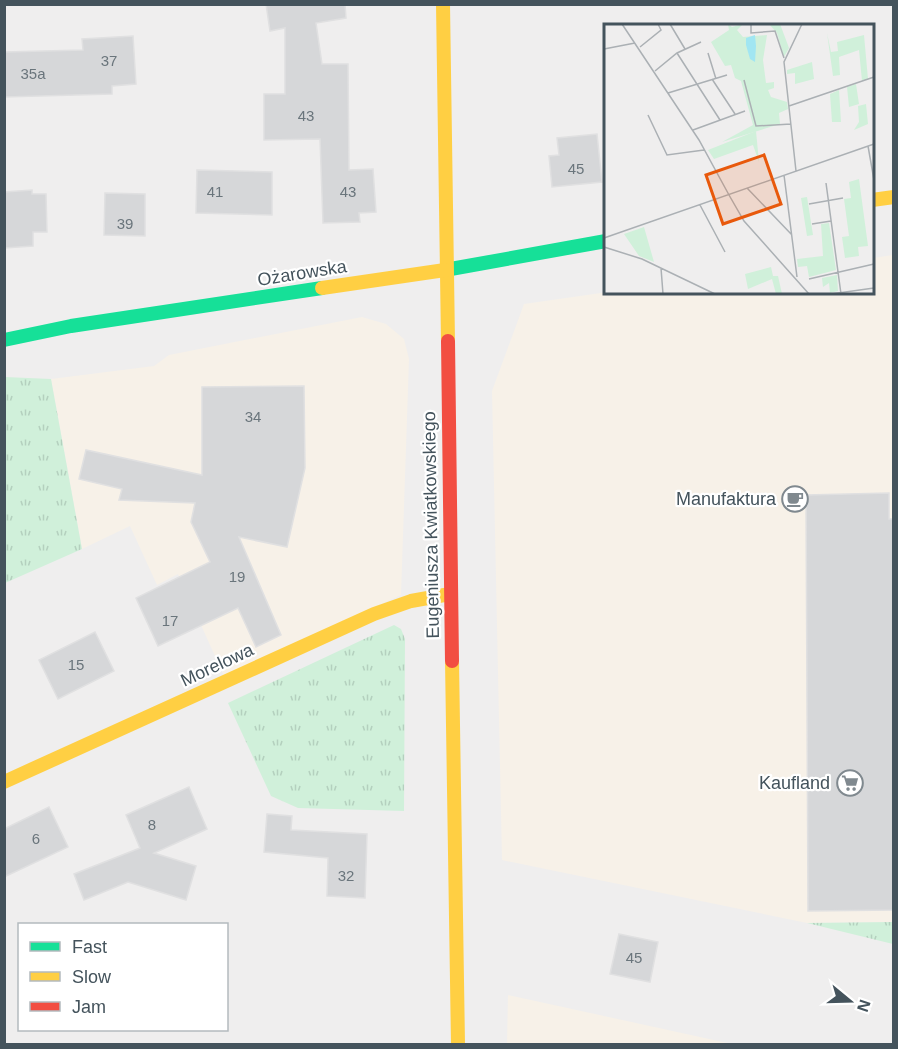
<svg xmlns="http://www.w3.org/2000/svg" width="898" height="1049" viewBox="0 0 898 1049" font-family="Arial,sans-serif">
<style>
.commercial{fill:#f7f1e8}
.grass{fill:url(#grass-tufts)}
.building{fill:#d6d7d9;stroke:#e0e0e1;stroke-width:1.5}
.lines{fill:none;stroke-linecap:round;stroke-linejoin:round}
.fast{stroke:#16e098;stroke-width:14}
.slow{stroke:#ffcf43;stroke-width:14}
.jam{stroke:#f24e42;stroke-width:14}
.labels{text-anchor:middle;stroke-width:4.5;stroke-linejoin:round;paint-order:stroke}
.number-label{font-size:15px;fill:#6a757c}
.street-label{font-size:18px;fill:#44535c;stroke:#fff}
.poi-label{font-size:18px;fill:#44535c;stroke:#fff;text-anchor:end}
.inset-road{fill:none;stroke:#abb0b4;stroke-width:1.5}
.view{fill:#e8590c;fill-opacity:0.15;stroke:#e8590c;stroke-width:3}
.inset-edge{fill:none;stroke:#44535c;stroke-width:3}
</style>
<defs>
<pattern id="grass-tufts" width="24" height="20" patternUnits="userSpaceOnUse" patternTransform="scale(1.5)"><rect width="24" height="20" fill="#d0f0da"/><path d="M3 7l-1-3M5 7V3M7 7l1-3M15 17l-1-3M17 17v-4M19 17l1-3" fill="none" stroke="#b4d0be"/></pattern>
</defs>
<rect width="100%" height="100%" fill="#efeeee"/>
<g class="commercial">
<path d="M 893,255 L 893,922 L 807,923 L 502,860 L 492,391 L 524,304 L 608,292 L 872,292 L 873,258 Z"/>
<path d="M 362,317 L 386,324 L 404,339 L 409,359 L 401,595 L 224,676 L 178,574 L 157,585 L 130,526 L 82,549 L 51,379 L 154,366 L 169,355 Z"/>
<path d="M 508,995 L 732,1044 L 507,1044 Z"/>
</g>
<g class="grass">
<path d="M 5,377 L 51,379 L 82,549 L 5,583 Z"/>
<path d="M 394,625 L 401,629 L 405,639 L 404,811 L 298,808 L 271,796 L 228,703 Z"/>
<path d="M 893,922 L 893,944 L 807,923 Z"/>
</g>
<g class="building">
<path d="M 266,4 L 345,4 L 346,18 L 316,23 L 322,64 L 348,64 L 349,170 L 373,169 L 376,212 L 359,213 L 360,222 L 323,223 L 320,139 L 264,140 L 264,94 L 285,94 L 285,28 L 270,31 Z"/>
<path d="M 133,36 L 136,84 L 112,86 L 112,94 L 4,97 L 4,52 L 83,50 L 82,39 Z"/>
<path d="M 597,134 L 602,182 L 552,187 L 549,156 L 559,155 L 557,138 Z"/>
<path d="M 197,170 L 272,172 L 272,215 L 196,213 Z"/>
<path d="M 32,190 L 32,194 L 46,194 L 47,232 L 33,232 L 33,246 L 5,248 L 4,192 Z"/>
<path d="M 105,193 L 145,194 L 145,236 L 104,235 Z"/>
<path d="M 304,386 L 305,468 L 287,547 L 239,537 L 281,635 L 256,647 L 238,608 L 158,646 L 136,598 L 210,562 L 191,522 L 195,503 L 119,500 L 122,489 L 79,479 L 86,450 L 202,475 L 202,387 Z"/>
<path d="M 889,493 L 889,519 L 894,519 L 894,910 L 808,911 L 806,495 Z"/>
<path d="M 95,632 L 114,671 L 58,699 L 39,660 Z"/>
<path d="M 189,787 L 207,829 L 154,853 L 196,866 L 186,900 L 128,882 L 84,900 L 74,874 L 140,848 L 126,815 Z"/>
<path d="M 49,807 L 68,847 L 4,877 L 4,829 Z"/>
<path d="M 267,814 L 292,816 L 291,830 L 367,834 L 365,898 L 327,896 L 328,858 L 264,852 Z"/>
<path d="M 619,934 L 658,942 L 650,982 L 610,974 Z"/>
</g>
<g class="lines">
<g class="fast">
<path d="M 445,270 L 606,241"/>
<path d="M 4,340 L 71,326 L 322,288"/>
</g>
<g class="slow">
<path d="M 443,4 L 448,341"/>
<path d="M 872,200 L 894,197"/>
<path d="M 322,288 L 445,270"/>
<path d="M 452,661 L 458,1044"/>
<path d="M 4,782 L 374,614 L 411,601 L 450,594"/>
</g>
<path class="jam" d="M 448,341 L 452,661"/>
</g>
<defs>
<g id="cafe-ring" transform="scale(1.35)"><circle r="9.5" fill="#fff" stroke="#80898f" stroke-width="1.5"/><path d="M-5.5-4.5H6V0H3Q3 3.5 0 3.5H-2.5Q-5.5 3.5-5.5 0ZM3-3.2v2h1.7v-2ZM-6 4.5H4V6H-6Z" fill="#80898f"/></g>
<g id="supermarket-ring" transform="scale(1.35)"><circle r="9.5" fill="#fff" stroke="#80898f" stroke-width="1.5"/><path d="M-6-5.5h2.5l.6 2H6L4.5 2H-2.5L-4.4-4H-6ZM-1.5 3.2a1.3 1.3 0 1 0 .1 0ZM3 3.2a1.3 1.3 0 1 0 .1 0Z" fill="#80898f"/></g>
</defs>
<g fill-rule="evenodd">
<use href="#cafe-ring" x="795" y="499"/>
<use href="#supermarket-ring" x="850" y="783"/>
</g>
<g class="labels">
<g class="number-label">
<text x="109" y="66">37</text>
<text x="33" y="79">35a</text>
<text x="306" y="121">43</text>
<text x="576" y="174">45</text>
<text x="215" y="197">41</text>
<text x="348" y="197">43</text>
<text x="125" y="229">39</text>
<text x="253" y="422">34</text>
<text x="237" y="582">19</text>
<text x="170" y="626">17</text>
<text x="76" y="670">15</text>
<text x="152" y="830">8</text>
<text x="36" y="844">6</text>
<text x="346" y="881">32</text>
<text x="634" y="963">45</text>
</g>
<g class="street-label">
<text transform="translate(302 273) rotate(-9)" y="6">Ożarowska</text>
<text transform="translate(431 525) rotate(-91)" y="6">Eugeniusza Kwiatkowskiego</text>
<text transform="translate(217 665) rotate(-25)" y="6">Morelowa</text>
</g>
<g class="poi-label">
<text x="776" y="505">Manufaktura</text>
<text x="830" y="789">Kaufland</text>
</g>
</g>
<g transform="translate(604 24)">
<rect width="270" height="270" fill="#efeeee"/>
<path d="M 223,9 L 227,28 L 234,27 L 233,18 L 260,11 L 264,55 L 258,57 L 255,26 L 235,33 L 236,51 L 229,52 ZM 208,38 L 210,55 L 191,60 L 191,49 L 183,50 L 183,46 ZM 252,60 L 255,80 L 245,83 L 243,63 ZM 235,66 L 237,98 L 228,98 L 226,70 ZM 152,107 L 155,138 L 149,121 L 110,135 L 104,126 ZM 255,155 L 264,222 L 254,223 L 255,232 L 241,234 L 238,213 L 245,212 L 240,175 L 247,174 L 245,158 ZM 203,173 L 209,211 L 203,212 L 197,174 ZM 225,199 L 232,246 L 205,253 L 203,242 L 194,243 L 193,235 L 219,232 L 217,200 ZM 40,203 L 50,238 L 35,232 L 20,210 ZM 167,243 L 169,252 L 174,252 L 178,270 L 172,270 L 168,255 L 144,265 L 141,250 ZM 233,251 L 234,267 L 226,269 L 225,259 L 219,263 L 218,254 Z" fill="#d0f0da"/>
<path d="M 124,0 L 128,3 L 139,0 L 133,6 L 139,13 L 163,11 L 159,36 L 162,59 L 170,58 L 170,64 L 164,66 L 167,73 L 183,78 L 184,85 L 175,89 L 176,100 L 118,118 L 149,101 L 137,57 L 131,54 L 127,41 L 121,42 L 107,18 L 125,6 ZM 165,0 L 176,0 L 185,24 L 180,33 L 173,9 ZM 262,80 L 264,100 L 250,106 L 255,98 L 254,82 Z" fill="#d0f0da"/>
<path d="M 151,11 L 152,22 L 151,38 L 146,35 L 142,21 L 142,14 Z" fill="#a1e6f2"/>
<path class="inset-road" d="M 18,0 L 95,116 L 125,171M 66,0 L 81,25M 147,0 L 147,9 L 171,7 L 180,34M 36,23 L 57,6 L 54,0M 0,25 L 31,19M 73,29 L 116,96M 104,29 L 112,55M 51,47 L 73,29 L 97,18M 108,55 L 131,90M 140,56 L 152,102 L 187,100M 64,69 L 123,51M 185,82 L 270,53M 44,91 L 63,131 L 100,126M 89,106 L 141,87M 264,122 L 270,156M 192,147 L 180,38 L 198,0M 180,151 L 193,253M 222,159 L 237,270M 143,164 L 188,211M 125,171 L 140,197 L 205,270M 205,180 L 239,174M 96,181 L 121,228M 208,200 L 227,197M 0,214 L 270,120M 0,223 L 38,235 L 111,270M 57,244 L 59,270M 205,255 L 270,240M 227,270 L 270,264"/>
<path class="view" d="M 160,131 L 177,180 L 119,200 L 102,151 Z"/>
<rect width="270" height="270" class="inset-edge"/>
</g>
<rect width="898" height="1049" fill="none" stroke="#44535c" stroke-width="12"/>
<rect x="18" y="923" width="210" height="108" fill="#ffffff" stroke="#b4babe" stroke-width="1.5"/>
<rect x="30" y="942" width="30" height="9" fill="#16e098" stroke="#b4babe" stroke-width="1.5"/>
<text x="72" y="953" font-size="18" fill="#44535c">Fast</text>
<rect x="30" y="972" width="30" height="9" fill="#ffcf43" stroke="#b4babe" stroke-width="1.5"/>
<text x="72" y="983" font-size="18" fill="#44535c">Slow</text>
<rect x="30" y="1002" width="30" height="9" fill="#f24e42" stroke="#b4babe" stroke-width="1.5"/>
<text x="72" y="1013" font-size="18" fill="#44535c">Jam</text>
<g transform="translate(850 1001) rotate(109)" stroke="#ffffff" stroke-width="4.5" paint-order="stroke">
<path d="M0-4.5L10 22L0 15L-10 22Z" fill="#44535c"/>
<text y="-9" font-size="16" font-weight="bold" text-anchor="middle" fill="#44535c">N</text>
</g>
</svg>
